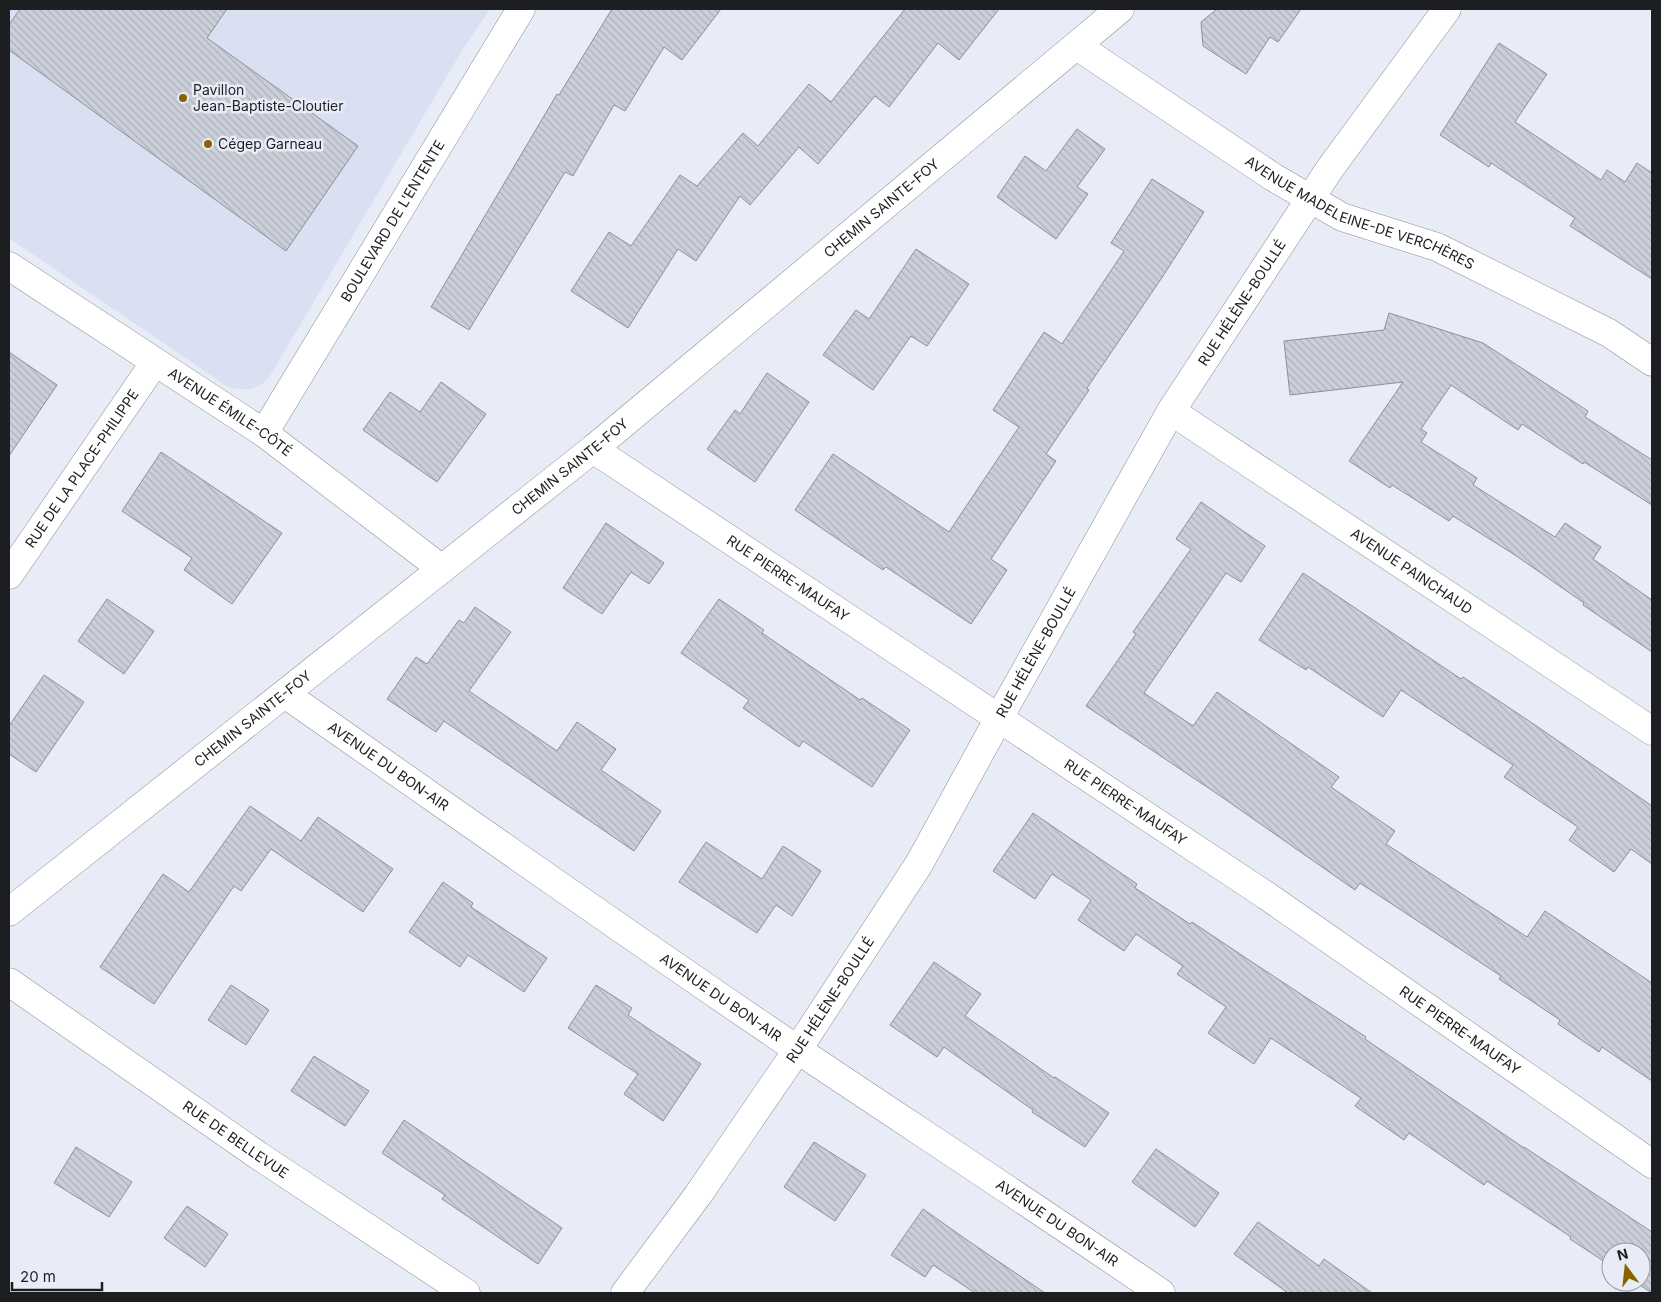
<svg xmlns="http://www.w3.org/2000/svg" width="1661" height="1302" viewBox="0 0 1661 1302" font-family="Inter,sans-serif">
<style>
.built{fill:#d9e0f1}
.building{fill:url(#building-back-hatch);stroke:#8c9099}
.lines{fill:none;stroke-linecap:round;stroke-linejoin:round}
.minor-casing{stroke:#8b8e98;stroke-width:29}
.major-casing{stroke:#8b8e98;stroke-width:29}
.minor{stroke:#fff;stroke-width:28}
.major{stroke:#fff;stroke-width:28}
.poi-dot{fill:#876300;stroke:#e8ecf6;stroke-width:2}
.labels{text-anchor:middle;stroke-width:5;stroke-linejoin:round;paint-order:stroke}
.poi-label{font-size:14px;fill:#1d1e22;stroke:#e8ecf6;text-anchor:start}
.street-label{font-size:14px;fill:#1d1e22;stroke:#e8ecf6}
</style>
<defs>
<pattern id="building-back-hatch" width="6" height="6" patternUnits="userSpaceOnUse" patternTransform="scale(1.25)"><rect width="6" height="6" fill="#cbcfd9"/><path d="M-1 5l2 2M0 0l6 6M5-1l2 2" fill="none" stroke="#aeb1ba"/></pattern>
</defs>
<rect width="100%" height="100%" fill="#e8ecf6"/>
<path class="built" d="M 9,9 L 490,9 L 463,49 L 270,376 L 262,384 L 252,389 L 239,389 L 228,387 L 9,238 Z"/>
<g class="building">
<path d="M 20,9 L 227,9 L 207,38 L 358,146 L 286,251 L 9,50 L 9,25 Z"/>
<path d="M 612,9 L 721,9 L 682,60 L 664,47 L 625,111 L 614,105 L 573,176 L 565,172 L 469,330 L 431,307 L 557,94 L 559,95 Z"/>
<path d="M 905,9 L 999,9 L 959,60 L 938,43 L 889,107 L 875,96 L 818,164 L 799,147 L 750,205 L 740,196 L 696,261 L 678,249 L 628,328 L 571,291 L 609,232 L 631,246 L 680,175 L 697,186 L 743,133 L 758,146 L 809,84 L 831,102 Z"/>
<path d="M 1217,9 L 1301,9 L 1278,42 L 1270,37 L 1246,74 L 1203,46 L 1201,22 Z"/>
<path d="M 1499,43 L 1547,74 L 1515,122 L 1601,180 L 1607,170 L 1625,182 L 1637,163 L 1652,173 L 1652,279 L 1570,226 L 1575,218 L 1491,163 L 1489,167 L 1440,135 Z"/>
<path d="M 1077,129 L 1105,149 L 1077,187 L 1088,194 L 1056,239 L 997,197 L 1025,156 L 1046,171 Z"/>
<path d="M 1152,179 L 1204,212 L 1163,276 L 1087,388 L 1089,390 L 1046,454 L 1056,461 L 991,559 L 1007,570 L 971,624 L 886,567 L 883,570 L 795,510 L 833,454 L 949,532 L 1019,427 L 993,410 L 1044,332 L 1062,344 L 1124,251 L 1111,243 Z"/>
<path d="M 916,249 L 969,284 L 927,346 L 911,336 L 873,390 L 823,355 L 856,310 L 869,319 Z"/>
<path d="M 1389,313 L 1483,343 L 1588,411 L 1585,417 L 1652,460 L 1652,505 L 1584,462 L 1583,464 L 1522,424 L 1518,430 L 1451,385 L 1421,429 L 1427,433 L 1421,442 L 1477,478 L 1473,485 L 1555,537 L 1565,523 L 1601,547 L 1593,559 L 1652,600 L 1652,652 L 1583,605 L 1584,603 L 1515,555 L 1453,516 L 1449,521 L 1392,485 L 1390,488 L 1349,461 L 1403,382 L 1290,395 L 1284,341 L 1384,330 Z"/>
<path d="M 9,352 L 57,385 L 9,456 Z"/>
<path d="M 767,373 L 809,402 L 755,482 L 707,449 L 735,410 L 740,414 Z"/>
<path d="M 441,382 L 486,414 L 437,482 L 363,430 L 390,392 L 420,412 Z"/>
<path d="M 161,452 L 282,533 L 232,604 L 184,570 L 192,558 L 122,511 Z"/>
<path d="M 1201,502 L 1265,546 L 1241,582 L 1226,573 L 1144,693 L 1193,726 L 1217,692 L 1339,777 L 1331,787 L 1395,831 L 1386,844 L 1527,937 L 1545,911 L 1652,983 L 1652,1081 L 1602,1047 L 1599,1052 L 1558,1024 L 1560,1020 L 1499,979 L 1501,976 L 1360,883 L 1355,890 L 1219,795 L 1086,706 L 1136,634 L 1133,632 L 1191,549 L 1176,539 Z"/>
<path d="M 606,523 L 664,563 L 649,584 L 631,572 L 602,614 L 563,588 Z"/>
<path d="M 1303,573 L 1461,679 L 1463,677 L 1538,727 L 1652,806 L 1652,864 L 1631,849 L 1614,872 L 1569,840 L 1578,827 L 1504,777 L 1513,765 L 1401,690 L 1383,717 L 1308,667 L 1306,670 L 1259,640 Z"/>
<path d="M 107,599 L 154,631 L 124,674 L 78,641 Z"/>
<path d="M 719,599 L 764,630 L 762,633 L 860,700 L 862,698 L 910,730 L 872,787 L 803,741 L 799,747 L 743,708 L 749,700 L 681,653 Z"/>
<path d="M 475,607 L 511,632 L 469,691 L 557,751 L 577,722 L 616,749 L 601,770 L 661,811 L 634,851 L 444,721 L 436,732 L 387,699 L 416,657 L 427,664 L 459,620 L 464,623 Z"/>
<path d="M 44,675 L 84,702 L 36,772 L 9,754 L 9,726 Z"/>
<path d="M 250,806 L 301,841 L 318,817 L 393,869 L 363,912 L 271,849 L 241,891 L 234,886 L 154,1004 L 100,967 L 163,874 L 189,892 Z"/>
<path d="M 1033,813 L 1137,884 L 1135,888 L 1190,924 L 1192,922 L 1255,964 L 1366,1037 L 1365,1039 L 1524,1148 L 1524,1147 L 1652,1232 L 1652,1293 L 1635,1282 L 1641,1282 L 1641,1252 L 1611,1252 L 1611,1266 L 1570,1239 L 1571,1237 L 1487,1181 L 1484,1185 L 1409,1133 L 1404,1140 L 1355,1106 L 1361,1098 L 1271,1038 L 1254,1064 L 1208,1033 L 1226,1007 L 1177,974 L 1183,966 L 1136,934 L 1124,951 L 1078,920 L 1091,900 L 1052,874 L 1035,899 L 993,871 Z"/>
<path d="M 706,842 L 762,879 L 783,846 L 821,871 L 792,916 L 776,905 L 757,933 L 679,882 Z"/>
<path d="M 443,882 L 473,903 L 471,907 L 547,958 L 524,992 L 468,955 L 460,967 L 409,932 Z"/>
<path d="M 934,962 L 981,994 L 965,1016 L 1054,1078 L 1055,1077 L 1109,1113 L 1085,1147 L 1032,1112 L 1033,1110 L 944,1047 L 937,1057 L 890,1025 Z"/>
<path d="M 231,985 L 269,1010 L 246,1045 L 208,1020 Z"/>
<path d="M 596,985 L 632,1008 L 628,1015 L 701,1064 L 663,1121 L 624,1094 L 638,1074 L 568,1028 Z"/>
<path d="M 314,1056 L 369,1091 L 345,1126 L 291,1091 Z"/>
<path d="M 404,1120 L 562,1228 L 538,1264 L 442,1199 L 445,1195 L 382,1153 Z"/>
<path d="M 814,1142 L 866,1175 L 835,1221 L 784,1187 Z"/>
<path d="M 76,1147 L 132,1182 L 109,1217 L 54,1183 Z"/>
<path d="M 1156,1149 L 1219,1193 L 1195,1227 L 1132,1182 Z"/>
<path d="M 187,1206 L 228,1234 L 205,1267 L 164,1238 Z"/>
<path d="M 923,1209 L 967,1240 L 1045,1293 L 975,1293 L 933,1265 L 925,1277 L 891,1255 Z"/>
<path d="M 1258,1222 L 1319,1266 L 1324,1259 L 1372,1293 L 1288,1293 L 1234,1254 Z"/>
</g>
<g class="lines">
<g class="minor-casing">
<g id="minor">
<path id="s1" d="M 1077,46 L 1273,177 L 1342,217 L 1437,247 L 1609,333 L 1652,362"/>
<path id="s2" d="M 9,266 L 264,433 L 442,569"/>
<path id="s3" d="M 1171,411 L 1652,731"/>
<path id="s4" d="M 264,433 L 521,9"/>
<path id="s5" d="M 593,449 L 1267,896 L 1652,1164"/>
<path id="s6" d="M 9,575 L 155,362"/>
<path id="s7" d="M 285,694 C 456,813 625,933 798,1050 C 919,1131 1041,1211 1161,1293"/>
<path id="s8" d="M 9,982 L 259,1156 L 466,1293"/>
<path id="s9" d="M 625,1293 L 698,1195 L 798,1049 L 919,864 L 999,718 L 1171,411 L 1329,170 L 1447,9"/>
</g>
</g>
<g class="major-casing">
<g id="major">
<path id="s10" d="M 9,912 L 593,449 L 1120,9"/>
</g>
</g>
<use href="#minor" class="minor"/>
<use href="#major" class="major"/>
</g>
<g class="poi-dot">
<circle cx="183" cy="98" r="5"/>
<circle cx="208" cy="144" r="5"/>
</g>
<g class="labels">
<g class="poi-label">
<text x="193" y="95">Pavillon<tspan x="193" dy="16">Jean-Baptiste-Cloutier</tspan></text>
<text x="218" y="149">Cégep Garneau</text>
</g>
<g class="street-label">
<text dy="5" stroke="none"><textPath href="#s10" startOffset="1121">CHEMIN SAINTE-FOY</textPath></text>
<text dy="5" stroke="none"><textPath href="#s1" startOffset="330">AVENUE MADELEINE-DE VERCHÈRES</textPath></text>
<text dy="5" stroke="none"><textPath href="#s4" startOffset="248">BOULEVARD DE L'ENTENTE</textPath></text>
<text dy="5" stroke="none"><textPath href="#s9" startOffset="1168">RUE HÉLÈNE-BOULLÉ</textPath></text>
<text dy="5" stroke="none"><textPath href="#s2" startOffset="265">AVENUE ÉMILE-CÔTÉ</textPath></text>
<text dy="5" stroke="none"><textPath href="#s10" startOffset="716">CHEMIN SAINTE-FOY</textPath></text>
<text dy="5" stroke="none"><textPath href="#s6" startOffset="129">RUE DE LA PLACE-PHILIPPE</textPath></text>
<text dy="5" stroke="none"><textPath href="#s3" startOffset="289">AVENUE PAINCHAUD</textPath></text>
<text dy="5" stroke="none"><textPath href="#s5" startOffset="234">RUE PIERRE-MAUFAY</textPath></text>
<text dy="5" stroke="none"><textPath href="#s9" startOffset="762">RUE HÉLÈNE-BOULLÉ</textPath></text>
<text dy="5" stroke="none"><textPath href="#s10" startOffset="311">CHEMIN SAINTE-FOY</textPath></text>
<text dy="5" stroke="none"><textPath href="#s7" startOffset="126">AVENUE DU BON-AIR</textPath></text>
<text dy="5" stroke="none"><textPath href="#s5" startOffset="639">RUE PIERRE-MAUFAY</textPath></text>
<text dy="5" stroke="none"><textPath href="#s7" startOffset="531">AVENUE DU BON-AIR</textPath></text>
<text dy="5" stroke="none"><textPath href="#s9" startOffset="358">RUE HÉLÈNE-BOULLÉ</textPath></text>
<text dy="5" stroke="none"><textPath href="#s5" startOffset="1044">RUE PIERRE-MAUFAY</textPath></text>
<text dy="5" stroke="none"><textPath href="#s8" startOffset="276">RUE DE BELLEVUE</textPath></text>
<text dy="5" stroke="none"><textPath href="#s7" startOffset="936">AVENUE DU BON-AIR</textPath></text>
</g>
</g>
<rect width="1661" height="1302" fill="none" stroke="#1d1e22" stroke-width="20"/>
<g transform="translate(1626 1267) rotate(345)"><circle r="24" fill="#e8ecf6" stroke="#979aa1"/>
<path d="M0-4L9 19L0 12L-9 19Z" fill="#876300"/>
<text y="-8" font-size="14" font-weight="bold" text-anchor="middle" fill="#1d1e22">N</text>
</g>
<path d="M12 1282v8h90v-8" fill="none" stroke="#1d1e22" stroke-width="2.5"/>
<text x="20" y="1282" font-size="15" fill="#1d1e22" stroke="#e8ecf6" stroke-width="4" paint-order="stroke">20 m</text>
</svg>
